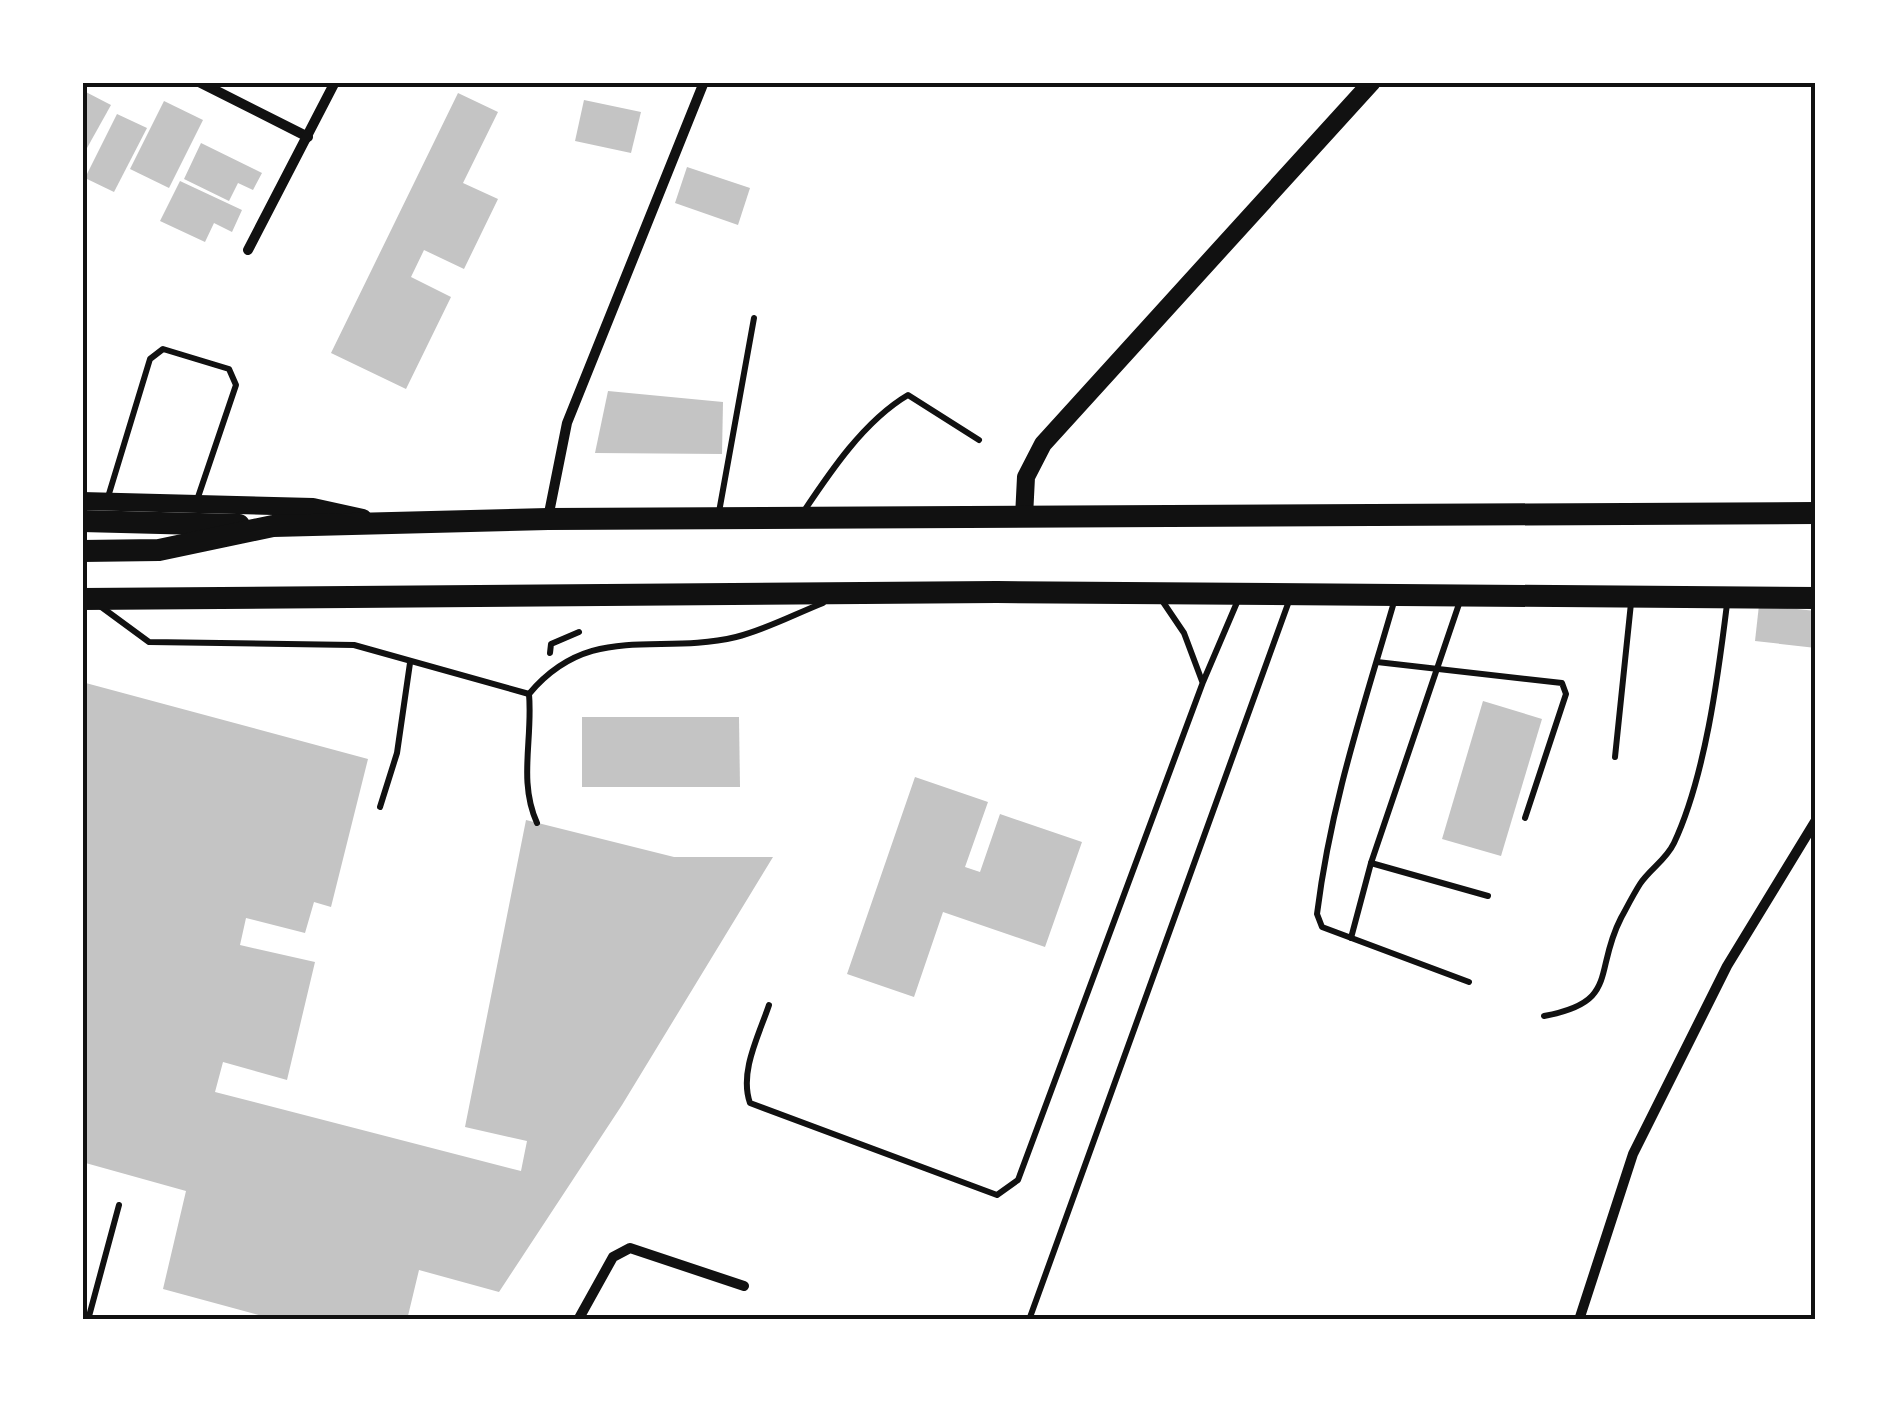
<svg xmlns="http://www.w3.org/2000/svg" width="1898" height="1402" viewBox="0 0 1898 1402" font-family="'Noto Sans',sans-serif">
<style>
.building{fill:#c4c4c4}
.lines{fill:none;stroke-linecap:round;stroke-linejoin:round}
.path{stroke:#111;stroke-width:6}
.service{stroke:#111;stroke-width:6}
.minor{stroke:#111;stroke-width:10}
.tertiary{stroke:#111;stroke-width:18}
.secondary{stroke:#111;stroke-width:18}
.trunk{stroke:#111;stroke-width:22}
.neatline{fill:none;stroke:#111;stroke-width:4}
</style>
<rect width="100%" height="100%" fill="#fff"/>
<g class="building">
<path d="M 82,90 L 111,105 L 87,148 L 82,146 Z"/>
<path d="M 458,93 L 498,112 L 463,183 L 498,199 L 464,269 L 424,250 L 411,277 L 451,297 L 406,389 L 331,353 Z"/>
<path d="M 584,100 L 641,112 L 631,153 L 575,141 Z"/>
<path d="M 164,101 L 203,120 L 169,188 L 130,169 Z"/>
<path d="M 117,114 L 147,128 L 114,192 L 85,178 Z"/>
<path d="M 201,143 L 262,173 L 253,190 L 238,183 L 229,201 L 184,179 Z"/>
<path d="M 687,167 L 750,188 L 738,225 L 675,203 Z"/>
<path d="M 180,181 L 242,210 L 232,232 L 214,223 L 205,242 L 160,221 Z"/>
<path d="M 608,391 L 723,402 L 722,454 L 595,453 Z"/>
<path d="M 1759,605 L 1816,611 L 1816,648 L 1755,641 Z"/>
<path d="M 82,682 L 368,759 L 331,907 L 314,902 L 305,933 L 246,918 L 240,945 L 315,962 L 287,1080 L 223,1062 L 215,1092 L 521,1171 L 527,1141 L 465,1127 L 526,820 L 674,857 L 773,857 L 622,1105 L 499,1292 L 419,1270 L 407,1320 L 277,1320 L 163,1289 L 186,1191 L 82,1162 Z"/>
<path d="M 1483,701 L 1542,719 L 1501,856 L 1442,839 Z"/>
<path d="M 582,717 L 739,717 L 740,787 L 582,787 Z"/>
<path d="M 915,777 L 988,802 L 965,867 L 980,872 L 1000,814 L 1082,842 L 1045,947 L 943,912 L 914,997 L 847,974 Z"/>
</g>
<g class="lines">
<path class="path" d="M 550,653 L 551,644 L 579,632"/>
<g class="service">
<path d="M 108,497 L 150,359 L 163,349 L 229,369 L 236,385 L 196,503"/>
<path d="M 719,512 L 754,318"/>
<path d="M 802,514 C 830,472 864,421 908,395 L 979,440"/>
<path d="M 1161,599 L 1184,633 L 1202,681"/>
<path d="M 1394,602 C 1363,709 1331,802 1317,914 L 1322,927 L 1469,982"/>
<path d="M 100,606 L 149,642 L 354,645 L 529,694"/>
<path d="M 1377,662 L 1562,683 L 1566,694 L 1525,818"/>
<path d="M 1615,757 L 1631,603"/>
<path d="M 380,807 L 397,753 L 410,663"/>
<path d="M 537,823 C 518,781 533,739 529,694 C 590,621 657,656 736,637 C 765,630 795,614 823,603"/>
<path d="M 1371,863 L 1488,896"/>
<path d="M 1351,938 L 1371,863 L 1460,601"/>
<path d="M 769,1005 C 759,1035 739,1072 750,1103 L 997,1195 L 1018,1180 L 1203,682 L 1238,600"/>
<path d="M 1544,1016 C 1620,1002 1593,972 1621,918 C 1627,907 1633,895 1640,884 C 1650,869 1666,860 1674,843 C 1705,777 1718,677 1727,604"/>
<path d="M 88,1320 L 119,1205"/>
<path d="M 1029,1320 L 1289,601"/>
</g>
<g class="minor">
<path d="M 199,82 L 308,137"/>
<path d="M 248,250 L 335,82"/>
<path d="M 548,518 L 567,423 L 704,82"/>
<path d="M 578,1320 L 613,1257 L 630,1248 L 744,1286"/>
<path d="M 1579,1320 L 1633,1154 L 1727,966 L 1816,820"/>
</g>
<path class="tertiary" d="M 1024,517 L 1026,477 L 1043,444 L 1372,82"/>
<path class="secondary" d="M 82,501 L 313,507 L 363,518"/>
<g class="trunk">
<path d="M 82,521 L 239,525"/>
<path d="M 82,551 L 159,550 L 273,526 L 548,519 L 1816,513"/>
<path d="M 82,599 L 997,592 L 1816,598"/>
</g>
</g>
<rect width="1898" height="1402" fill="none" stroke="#ffffff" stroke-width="170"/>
<rect x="85" y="85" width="1728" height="1232" class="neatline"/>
</svg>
